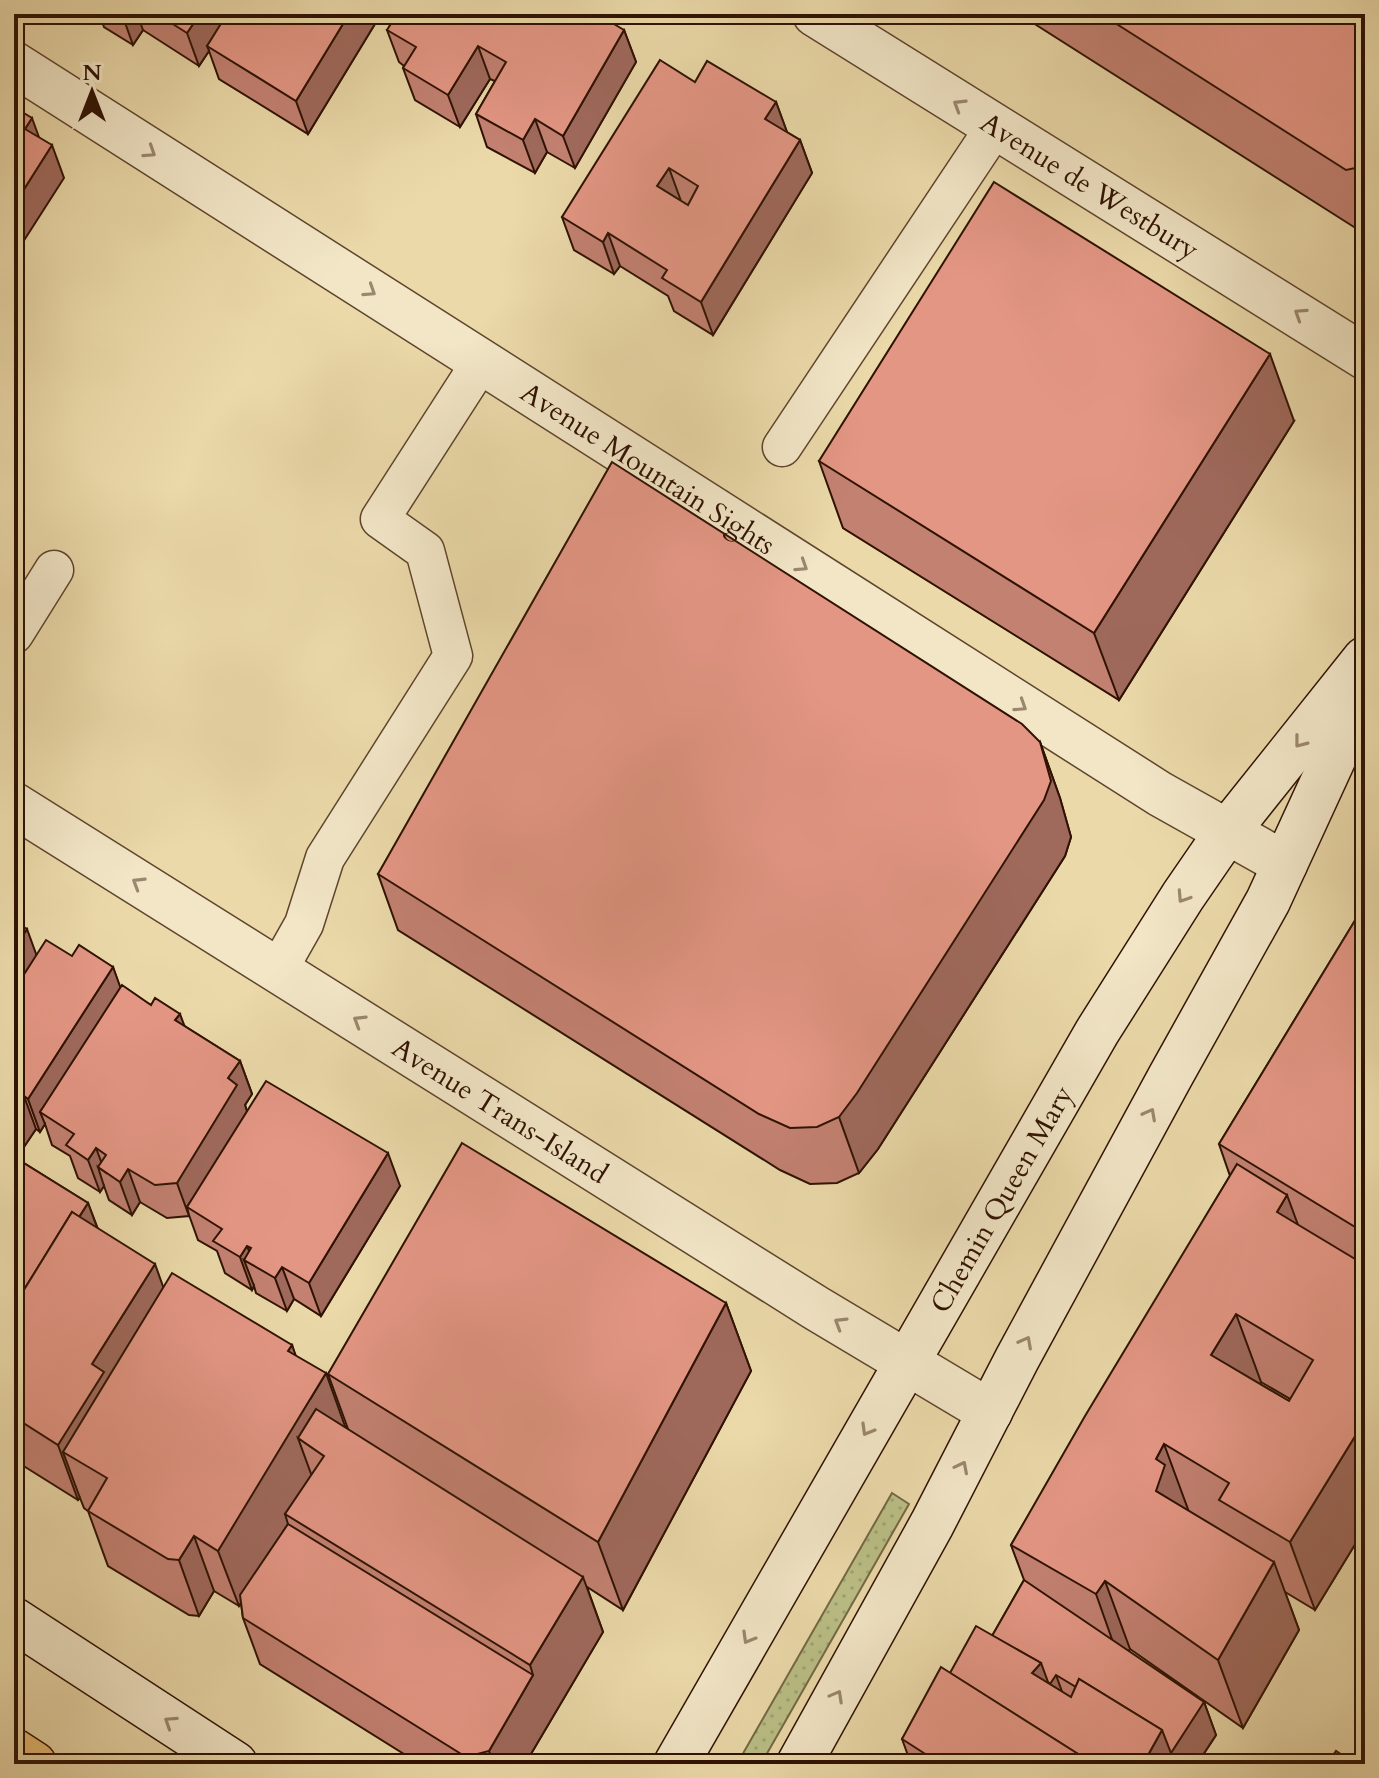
<svg xmlns="http://www.w3.org/2000/svg" width="1379" height="1778" viewBox="0 0 1379 1778" font-family="Cardo,serif">
<style>
.grass{fill:url(#grass-dots);stroke:#746844;stroke-width:2}
.lines{fill:none;stroke-linecap:round;stroke-linejoin:round}
.lane-casing{stroke:#5e442c;stroke-width:41}
.street-casing{stroke:#5e442c;stroke-width:47}
.secondary-casing{stroke:#2f1203;stroke-width:47}
.highway-casing{stroke:#2f1203;stroke-width:47}
.lane{stroke:#f2e6c7;stroke-width:38}
.street{stroke:#f2e6c7;stroke-width:44}
.secondary{stroke:#f2e6c7;stroke-width:44}
.highway{stroke:#e6bc74;stroke-width:44}
.wall{fill:#c38172;stroke:#2f1203;stroke-width:2;fill-rule:evenodd}
.shaded-wall{fill:#9f695c;stroke:#2f1203;stroke-width:2}
.building{fill:#e39684;stroke:#2f1203;stroke-width:2;fill-rule:evenodd}
.oneway{stroke:#9a876f}
.labels{text-anchor:middle;stroke-width:6;stroke-linejoin:round;paint-order:stroke}
.street-label{font-size:28px;fill:#2f1203;stroke:#f2e6c7}
</style>
<defs>
<pattern id="grass-dots" width="8" height="8" patternUnits="userSpaceOnUse" patternTransform="scale(2)"><rect width="8" height="8" fill="#babf86"/><path d="M2 2h.1M6 6h.1" fill="none" stroke="#a0a372" stroke-width="1.8" stroke-linecap="round"/></pattern>
</defs>
<rect width="100%" height="100%" fill="#ebd9a9"/>
<filter id="stains"><feTurbulence type="fractalNoise" baseFrequency=".0025" numOctaves="4"/><feColorMatrix values="0 0 0 0 .2 0 0 0 0 .09 0 0 0 0 .02 0 0 0 .5 -.17"/></filter>
<radialGradient id="worn" r=".72"><stop offset=".6" stop-color="#630" stop-opacity="0"/><stop offset="1" stop-color="#630" stop-opacity=".3"/></radialGradient>
<path class="grass" d="M 892,1493 L 909,1504 L 761,1764 L 737,1764 Z"/>
<g class="lines">
<g class="lane-casing">
<g id="lane">
<path d="M 782,447 L 995,127"/>
<path d="M 14,634 L 54,570"/>
<path d="M 278,970 L 304,924 L 325,858 L 453,656 L 425,551 L 380,519 L 481,362"/>
</g>
</g>
<g class="street-casing">
<g id="street">
<path id="s1" d="M 815,14 L 1365,357"/>
<path id="s2" d="M 14,64 L 1160,794 L 1285,864"/>
<path id="s3" d="M 14,805 L 816,1308 L 990,1412"/>
</g>
</g>
<g class="secondary-casing">
<g id="secondary">
<path d="M 14,1620 L 235,1764"/>
<path id="s4" d="M 676,1764 L 1097,1032 L 1183,896 L 1227,832 L 1365,659"/>
<path d="M 799,1764 L 932,1524 L 1017,1359 L 1170,1077 L 1268,901 L 1365,690"/>
</g>
</g>
<g class="highway-casing">
<path id="highway" d="M 14,1751 L 34,1764"/>
</g>
<use href="#lane" class="lane"/>
<use href="#street" class="street"/>
<use href="#secondary" class="secondary"/>
<use href="#highway" class="highway"/>
</g>
<g class="wall">
<path d="M 99,14 L 381,14 L 308,134 L 219,79 L 209,51 L 199,66 L 143,30 L 133,45 L 104,27 Z"/>
<path d="M 1019,14 L 1365,14 L 1365,234 Z"/>
<path d="M 387,30 L 624,30 L 636,62 L 575,168 L 547,152 L 535,173 L 487,147 L 476,114 L 495,81 L 490,79 L 460,127 L 415,100 L 403,68 L 404,66 L 399,62 Z"/>
<path d="M 695,82 L 776,102 L 787,132 L 800,140 L 812,173 L 713,335 L 674,311 L 668,296 L 620,266 L 614,274 L 574,250 L 562,217 Z"/>
<path d="M 1294,421 L 1119,700 L 843,528 L 819,461 Z"/>
<path d="M 1040,742 L 1060,798 L 1071,837 L 1065,856 L 878,1149 L 859,1173 L 837,1183 L 810,1184 L 780,1170 L 398,930 L 378,874 Z"/>
<path d="M 1365,904 L 1365,1528 L 1315,1610 L 1285,1592 L 1299,1630 L 1243,1728 L 1130,1649 L 1128,1651 L 1204,1702 L 1216,1735 L 1197,1764 L 908,1764 L 910,1761 L 902,1739 L 950,1673 L 992,1636 L 1024,1580 L 1011,1545 L 1230,1176 L 1219,1144 ZM 1261,1382 L 1290,1399 L 1289,1401 L 1260,1384 Z"/>
<path d="M 14,921 L 36,955 L 72,956 L 113,967 L 120,988 L 151,1005 L 240,1061 L 252,1094 L 245,1105 L 247,1111 L 400,1186 L 321,1316 L 294,1299 L 287,1311 L 256,1293 L 254,1286 L 252,1290 L 225,1273 L 217,1251 L 198,1240 L 189,1215 L 189,1216 L 167,1218 L 140,1202 L 132,1215 L 109,1200 L 104,1186 L 100,1192 L 78,1178 L 70,1156 L 52,1145 L 45,1124 L 40,1132 L 36,1129 L 16,1158 L 88,1203 L 98,1229 L 163,1288 L 292,1345 L 295,1355 L 346,1428 L 348,1429 L 328,1374 L 726,1303 L 751,1371 L 623,1610 L 587,1587 L 603,1632 L 525,1764 L 420,1764 L 260,1664 L 243,1618 L 241,1603 L 239,1606 L 214,1591 L 199,1616 L 189,1615 L 108,1566 L 88,1511 L 84,1508 L 80,1498 L 78,1500 L 14,1460 Z"/>
<path d="M 1365,1706 L 1365,1764 L 1351,1761 L 1363,1742 L 1355,1721 Z"/>
</g>
<g class="shaded-wall">
<path d="M 122,14 L 137,14 L 143,30 L 133,45 Z"/>
<path d="M 200,14 L 233,14 L 207,46 L 209,51 L 199,66 L 187,33 Z"/>
<path d="M 349,14 L 381,14 L 308,134 L 296,101 Z"/>
<path d="M 624,30 L 636,62 L 575,168 L 563,136 Z"/>
<path d="M 478,46 L 490,79 L 460,127 L 448,95 Z"/>
<path d="M 776,102 L 788,135 L 765,119 Z"/>
<path d="M 32,118 L 44,151 L 25,129 Z"/>
<path d="M 535,119 L 547,152 L 535,173 L 523,140 Z"/>
<path d="M 800,140 L 812,173 L 713,335 L 701,302 Z"/>
<path d="M 52,145 L 64,178 L 14,256 L 14,205 Z"/>
<path d="M 669,168 L 681,201 L 657,186 Z"/>
<path d="M 608,233 L 620,266 L 614,274 L 603,242 Z"/>
<path d="M 1270,354 L 1294,421 L 1119,700 L 1094,633 Z"/>
<path d="M 1040,742 L 1060,798 L 1071,837 L 1065,856 L 878,1149 L 859,1173 L 839,1117 Z"/>
<path d="M 27,929 L 39,962 L 14,1000 L 14,949 Z"/>
<path d="M 113,967 L 125,1000 L 40,1112 L 45,1124 L 40,1132 L 28,1099 Z"/>
<path d="M 180,1014 L 192,1046 L 175,1020 Z"/>
<path d="M 240,1061 L 252,1094 L 245,1105 L 249,1118 L 187,1207 L 189,1215 L 189,1216 L 177,1183 L 228,1078 Z"/>
<path d="M 24,1096 L 36,1129 L 16,1159 L 14,1153 L 14,1111 Z"/>
<path d="M 96,1148 L 105,1172 L 98,1167 L 104,1186 L 100,1192 L 88,1160 Z"/>
<path d="M 388,1153 L 400,1186 L 321,1316 L 309,1283 Z"/>
<path d="M 128,1169 L 140,1202 L 132,1215 L 120,1182 Z"/>
<path d="M 1287,1195 L 1312,1263 L 1277,1212 Z"/>
<path d="M 88,1203 L 105,1249 L 14,1322 Z"/>
<path d="M 247,1246 L 255,1266 L 244,1260 L 254,1286 L 252,1290 L 240,1257 Z"/>
<path d="M 155,1264 L 175,1320 L 63,1452 L 80,1498 L 78,1500 L 58,1445 L 92,1364 Z"/>
<path d="M 282,1267 L 294,1299 L 287,1311 L 275,1278 Z"/>
<path d="M 726,1303 L 751,1371 L 623,1610 L 598,1542 Z"/>
<path d="M 1236,1314 L 1261,1382 L 1236,1423 L 1211,1355 Z"/>
<path d="M 292,1345 L 311,1398 L 326,1373 L 346,1429 L 324,1456 L 298,1438 L 314,1482 L 285,1514 L 288,1524 L 239,1606 L 218,1551 L 288,1351 Z"/>
<path d="M 1365,1420 L 1365,1528 L 1315,1610 L 1290,1542 Z"/>
<path d="M 1164,1444 L 1189,1512 L 1156,1491 L 1156,1459 Z"/>
<path d="M 194,1536 L 214,1591 L 199,1616 L 179,1560 Z"/>
<path d="M 1274,1562 L 1299,1630 L 1243,1728 L 1218,1660 Z"/>
<path d="M 583,1577 L 603,1632 L 525,1764 L 494,1764 L 489,1751 L 533,1675 L 530,1665 Z"/>
<path d="M 1105,1581 L 1130,1649 L 1120,1662 L 1096,1594 Z"/>
<path d="M 1041,1663 L 1056,1675 L 1068,1708 L 1032,1673 Z"/>
<path d="M 1204,1702 L 1216,1735 L 1197,1764 L 1143,1764 L 1162,1730 Z"/>
</g>
<g class="building">
<path d="M 157,14 L 200,14 L 187,33 Z"/>
<path d="M 227,14 L 349,14 L 296,101 L 207,46 Z"/>
<path d="M 397,14 L 597,14 L 624,30 L 563,136 L 535,119 L 523,140 L 476,114 L 506,62 L 478,46 L 448,95 L 403,68 L 416,47 L 387,30 Z"/>
<path d="M 1101,14 L 1365,14 L 1365,166 L 1346,170 Z"/>
<path d="M 660,60 L 695,82 L 707,61 L 776,102 L 765,119 L 800,140 L 701,302 L 662,278 L 667,270 L 608,233 L 603,242 L 562,217 ZM 669,168 L 698,186 L 688,205 L 657,186 Z"/>
<path d="M 14,107 L 32,118 L 25,129 L 52,145 L 14,205 Z"/>
<path d="M 994,182 L 1270,354 L 1094,633 L 819,461 Z"/>
<path d="M 612,462 L 1022,724 L 1040,742 L 1051,781 L 1044,800 L 857,1093 L 839,1117 L 817,1127 L 790,1128 L 759,1114 L 378,874 Z"/>
<path d="M 1365,904 L 1365,1233 L 1219,1144 Z"/>
<path d="M 14,921 L 27,929 L 14,949 Z"/>
<path d="M 46,940 L 72,956 L 79,945 L 113,967 L 28,1099 L 24,1096 L 14,1111 L 14,990 Z"/>
<path d="M 122,985 L 151,1005 L 155,998 L 180,1014 L 175,1020 L 240,1061 L 228,1078 L 237,1085 L 177,1183 L 155,1185 L 128,1169 L 120,1182 L 98,1167 L 106,1155 L 96,1148 L 88,1160 L 66,1145 L 74,1134 L 40,1112 Z"/>
<path d="M 266,1081 L 388,1153 L 309,1283 L 282,1267 L 275,1278 L 244,1260 L 251,1248 L 247,1246 L 240,1257 L 213,1241 L 222,1229 L 187,1207 Z"/>
<path d="M 462,1143 L 726,1303 L 598,1542 L 328,1374 Z"/>
<path d="M 14,1157 L 88,1203 L 79,1217 L 72,1212 L 14,1306 Z"/>
<path d="M 1237,1164 L 1287,1195 L 1277,1212 L 1365,1265 L 1365,1420 L 1290,1542 L 1219,1500 L 1229,1483 L 1164,1444 L 1156,1459 L 1165,1465 L 1156,1491 L 1274,1562 L 1218,1660 L 1105,1581 L 1096,1594 L 1011,1545 L 1085,1416 ZM 1236,1314 L 1313,1360 L 1289,1401 L 1211,1355 Z"/>
<path d="M 72,1212 L 155,1264 L 92,1364 L 104,1372 L 58,1445 L 14,1417 L 14,1306 Z"/>
<path d="M 172,1273 L 292,1345 L 288,1351 L 326,1373 L 218,1551 L 194,1536 L 179,1560 L 168,1559 L 88,1511 L 107,1478 L 63,1452 Z"/>
<path d="M 316,1409 L 583,1577 L 530,1665 L 285,1514 L 324,1456 L 298,1438 Z"/>
<path d="M 288,1524 L 533,1675 L 489,1751 L 466,1757 L 243,1618 L 240,1595 Z"/>
<path d="M 1024,1580 L 1204,1702 L 1171,1753 L 1162,1730 L 1079,1679 L 1076,1687 L 1056,1675 L 1050,1684 L 1048,1682 L 1041,1663 L 992,1636 Z"/>
<path d="M 976,1626 L 1041,1663 L 1032,1673 L 1071,1697 L 1079,1679 L 1162,1730 L 1143,1764 L 1087,1764 L 1086,1759 L 950,1673 Z"/>
<path d="M 941,1667 L 1086,1759 L 1083,1764 L 941,1764 L 902,1739 Z"/>
<path d="M 1365,1706 L 1365,1727 L 1355,1721 Z"/>
<path d="M 1365,1739 L 1365,1764 L 1327,1764 L 1336,1751 L 1351,1761 Z"/>
</g>
<defs><path id="oneway-chevron" d="M-2-3.5L2.5 0L-2 3.5" fill="none" stroke-width="1.6" stroke-linecap="round" stroke-linejoin="round" transform="scale(2)"/></defs>
<g class="oneway">
<use href="#oneway-chevron" transform="translate(959 105) rotate(-148)"/>
<use href="#oneway-chevron" transform="translate(150 152) rotate(33)"/>
<use href="#oneway-chevron" transform="translate(370 291) rotate(33)"/>
<use href="#oneway-chevron" transform="translate(1300 314) rotate(-147)"/>
<use href="#oneway-chevron" transform="translate(802 566) rotate(33)"/>
<use href="#oneway-chevron" transform="translate(1021 706) rotate(33)"/>
<use href="#oneway-chevron" transform="translate(1300 742) rotate(128)"/>
<use href="#oneway-chevron" transform="translate(138 883) rotate(-148)"/>
<use href="#oneway-chevron" transform="translate(1183 897) rotate(123)"/>
<use href="#oneway-chevron" transform="translate(359 1021) rotate(-148)"/>
<use href="#oneway-chevron" transform="translate(1150 1114) rotate(-62)"/>
<use href="#oneway-chevron" transform="translate(840 1323) rotate(-149)"/>
<use href="#oneway-chevron" transform="translate(1026 1342) rotate(-62)"/>
<use href="#oneway-chevron" transform="translate(867 1430) rotate(120)"/>
<use href="#oneway-chevron" transform="translate(962 1467) rotate(-63)"/>
<use href="#oneway-chevron" transform="translate(748 1638) rotate(120)"/>
<use href="#oneway-chevron" transform="translate(837 1696) rotate(-61)"/>
<use href="#oneway-chevron" transform="translate(170 1722) rotate(-147)"/>
</g>
<g class="labels">
<g class="street-label">
<text dy="10" stroke="none"><textPath href="#s1" startOffset="324">Avenue de Westbury</textPath></text>
<text dy="10" stroke="none"><textPath href="#s2" startOffset="752">Avenue Mountain Sights</textPath></text>
<text dy="10" stroke="none"><textPath href="#s3" startOffset="574">Avenue Trans-Island</textPath></text>
<text dy="10" stroke="none"><textPath href="#s4" startOffset="652">Chemin Queen Mary</textPath></text>
</g>
</g>
<rect width="1379" height="1778" fill="none" stroke="#ebd9a9" stroke-width="48"/>
<rect x="16" y="16" width="1347" height="1746" fill="none" stroke="#2f1203" stroke-width="4"/>
<rect x="24" y="24" width="1331" height="1730" fill="none" stroke="#2f1203" stroke-width="2"/>
<g transform="translate(92 92)" stroke="#f2e6c7" stroke-width="6" paint-order="stroke">
<path d="M0-6L14 30L0 20L-14 30Z" fill="#2f1203"/>
<text y="-12" font-size="22" font-weight="bold" text-anchor="middle" fill="#2f1203">N</text>
</g>
<rect width="100%" height="100%" filter="url(#stains)"/>
<rect width="100%" height="100%" fill="url(#worn)"/>
</svg>
